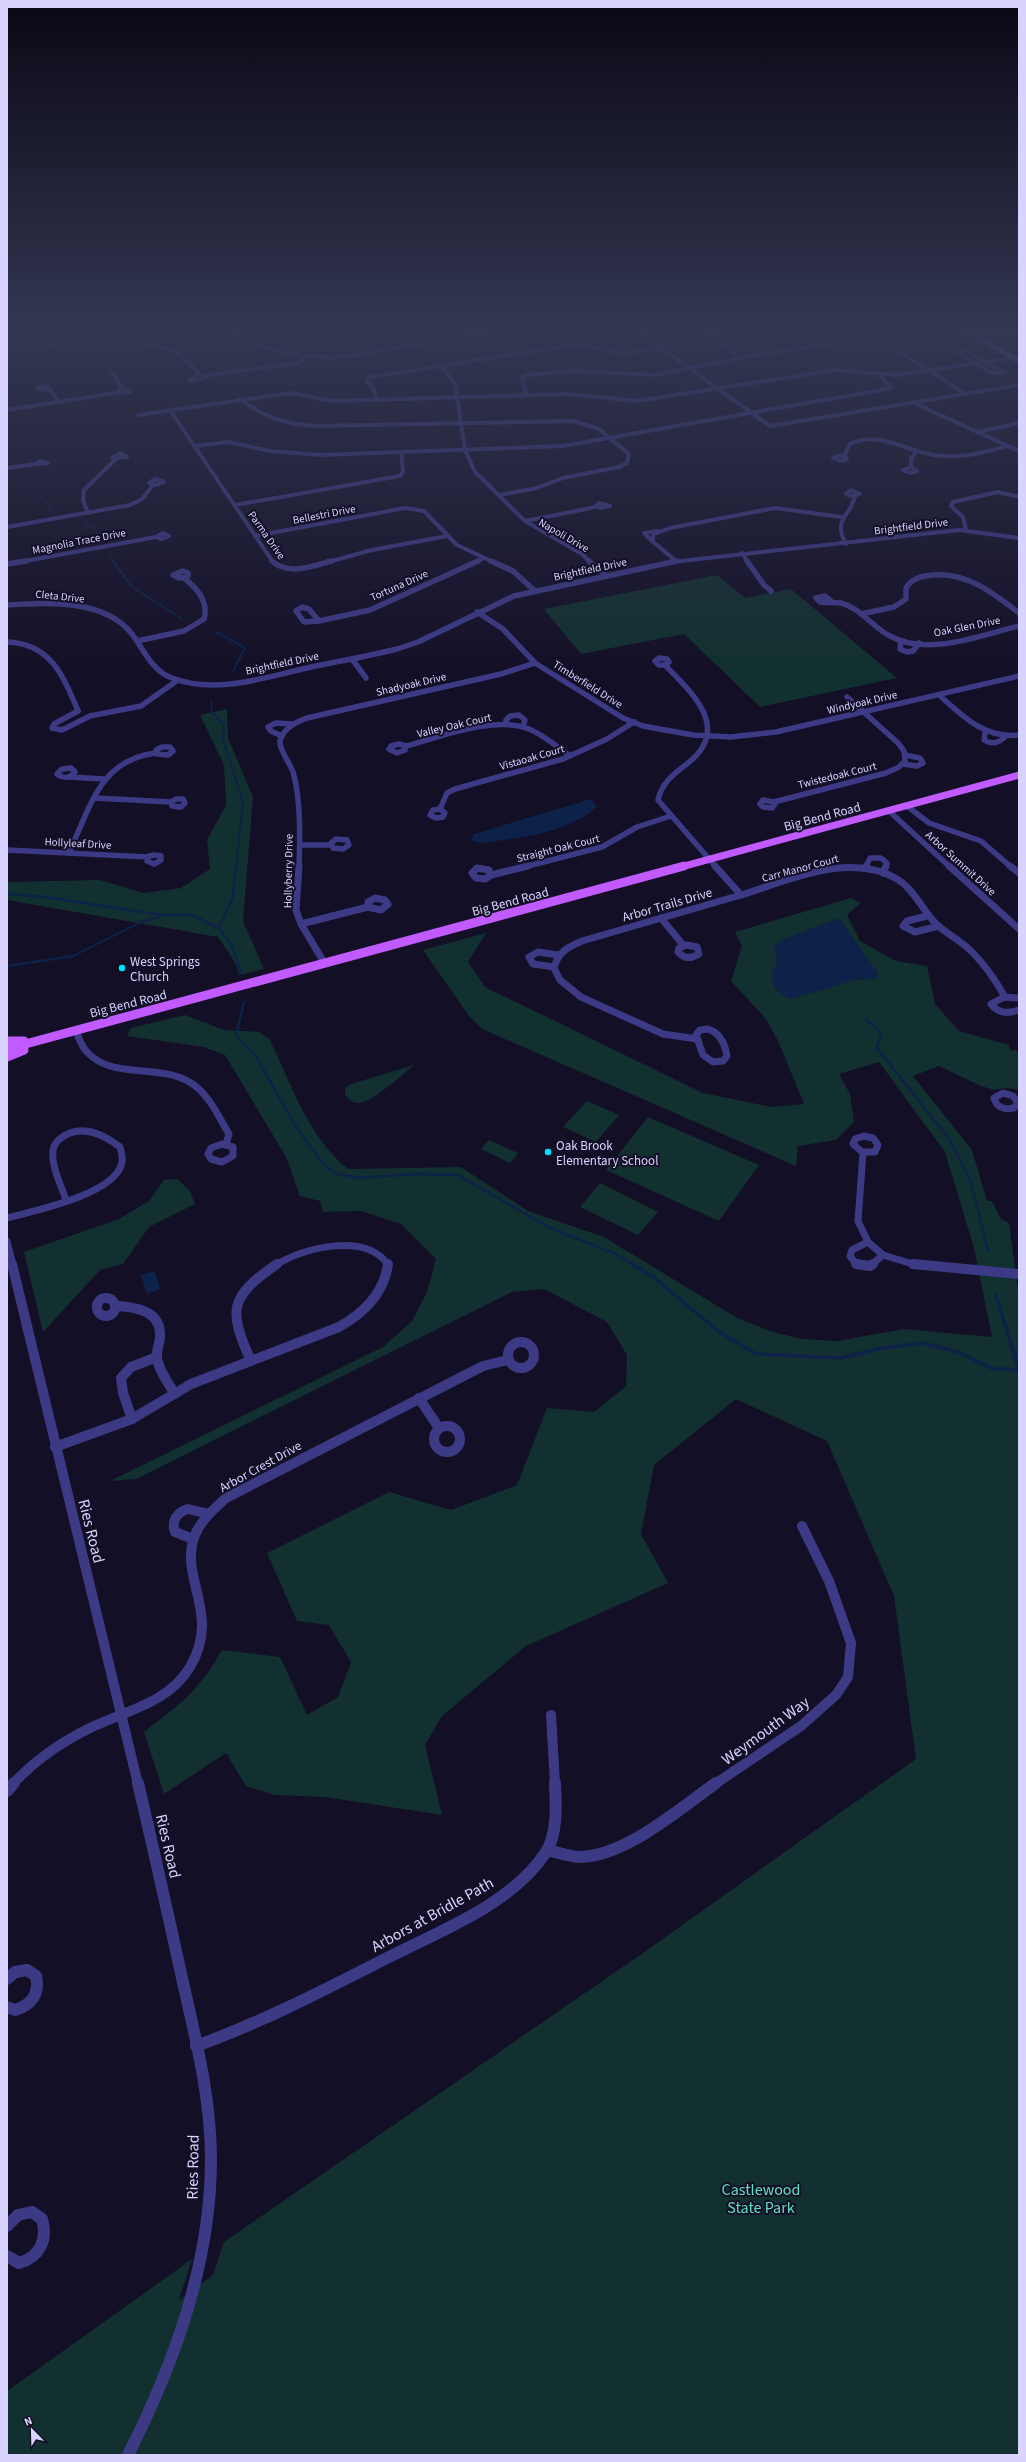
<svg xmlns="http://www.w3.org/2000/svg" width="1026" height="2462" viewBox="0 0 1026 2462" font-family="'Source Sans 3',sans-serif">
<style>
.green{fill:#12302f}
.water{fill:#0c2248}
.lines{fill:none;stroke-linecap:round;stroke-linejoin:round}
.stream-far3{stroke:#0c2248;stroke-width:1.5}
.stream-far2{stroke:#0c2248;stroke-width:2}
.stream-far1{stroke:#0c2248;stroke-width:2.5}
.stream{stroke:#0c2248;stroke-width:3.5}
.minor-far4{stroke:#3d3a85;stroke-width:4}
.minor-far3{stroke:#3d3a85;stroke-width:5.5}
.minor-far2{stroke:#3d3a85;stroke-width:7}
.minor-far1{stroke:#3d3a85;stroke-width:10}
.minor{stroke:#3d3a85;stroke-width:12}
.secondary{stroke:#6f6bff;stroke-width:5}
.primary-far1{stroke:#c25bff;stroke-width:7}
.primary{stroke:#c25bff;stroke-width:9}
.poi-dot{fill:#00e5ff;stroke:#130f26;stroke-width:1.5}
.labels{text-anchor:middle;stroke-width:4;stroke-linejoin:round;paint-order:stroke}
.far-street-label{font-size:11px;fill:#d9d4ff;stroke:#130f26}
.street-label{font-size:13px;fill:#d9d4ff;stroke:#130f26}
.poi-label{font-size:13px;fill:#d9d4ff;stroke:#130f26;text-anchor:start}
.near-street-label{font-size:16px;fill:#d9d4ff;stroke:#130f26}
.near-park-label{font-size:16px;fill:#5fe0c0;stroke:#130f26}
</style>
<rect width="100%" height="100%" fill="#130f26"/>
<g class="green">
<path d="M 717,575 L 745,598 L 791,589 L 897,678 L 760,707 L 684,634 L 581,654 L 544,609 Z"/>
<path d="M 227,709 L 228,738 L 253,797 L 243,921 L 264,969 L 239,975 L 236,964 L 218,937 L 7,900 L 7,882 L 100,880 L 143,893 L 181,888 L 210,869 L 207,840 L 226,805 L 224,765 L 200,715 Z"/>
<path d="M 851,898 L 861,903 L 847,915 L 860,941 L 896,961 L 927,966 L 935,1004 L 959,1031 L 1009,1045 L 1010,1050 L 1019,1051 L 1019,1090 L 1005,1088 L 994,1090 L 981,1086 L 939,1066 L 913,1076 L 972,1150 L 987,1201 L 992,1201 L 1001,1219 L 1009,1223 L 1019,1296 L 1019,2455 L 7,2455 L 7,2391 L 192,2259 L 179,2300 L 213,2275 L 224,2242 L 640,1955 L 916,1759 L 894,1596 L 827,1441 L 736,1399 L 654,1465 L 641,1534 L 668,1583 L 526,1646 L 442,1716 L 425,1745 L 442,1815 L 325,1797 L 274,1795 L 246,1786 L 226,1753 L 164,1794 L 144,1732 C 180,1704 199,1691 222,1650 L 280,1657 L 307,1715 L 338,1697 L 351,1662 L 329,1625 L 297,1621 L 267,1553 L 389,1492 L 451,1510 L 517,1485 L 547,1408 L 594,1412 L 626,1386 L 627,1355 L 607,1322 L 544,1289 L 512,1292 L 136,1479 L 110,1481 L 383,1347 L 412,1321 L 427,1292 L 436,1259 L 401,1224 L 361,1211 L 323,1212 L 320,1201 L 300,1196 L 286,1157 L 225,1055 L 204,1047 L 127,1036 L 131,1028 L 185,1015 L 224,1030 L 259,1032 L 270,1040 C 291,1084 309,1138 348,1169 L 461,1167 L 528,1211 L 604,1237 L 737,1318 L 773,1332 L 803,1339 L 837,1341 L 904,1329 L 992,1337 L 974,1248 L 945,1152 L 879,1062 L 839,1074 L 850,1094 L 854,1122 L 836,1140 L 798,1146 L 796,1166 L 482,1029 L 469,1016 L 423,950 L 486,933 L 468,962 L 485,987 L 703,1093 L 772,1107 L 804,1104 L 778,1041 L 766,1019 L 731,981 L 742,946 L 735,932 Z"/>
<path d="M 414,1065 C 403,1074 371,1104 357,1103 C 351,1102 348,1099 345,1094 L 345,1088 L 351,1084 Z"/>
<path d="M 587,1101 L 619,1115 L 596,1142 L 563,1127 Z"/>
<path d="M 648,1117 L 759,1165 L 719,1221 L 606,1170 Z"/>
<path d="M 489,1140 L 518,1153 L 510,1163 L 481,1149 Z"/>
<path d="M 177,1179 L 190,1191 L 195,1204 L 149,1227 L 123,1264 L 100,1270 L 43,1332 L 24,1252 L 119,1219 L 149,1201 L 164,1180 Z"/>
<path d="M 600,1183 L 658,1212 L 638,1235 L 580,1207 Z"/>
</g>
<g class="water">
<path d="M 591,799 L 597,807 C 565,834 520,838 480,843 L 471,840 L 474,834 Z"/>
<path d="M 839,918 L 878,973 L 877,979 L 854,980 L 792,999 C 780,996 768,984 773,970 C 775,965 775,970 776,965 C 778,959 775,952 774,946 L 781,940 Z"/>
<path d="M 155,1271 L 160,1289 L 147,1294 L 141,1275 Z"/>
</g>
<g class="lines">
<g class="stream-far3">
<path d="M 39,494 L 51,510"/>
<path d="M 85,523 L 95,529 L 100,537"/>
<path d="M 110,556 L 114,562"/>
</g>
<g class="stream-far2">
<path d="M 113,561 L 131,586 L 182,619"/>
<path d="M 216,632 L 245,648 L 233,671"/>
<path d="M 211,701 L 212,712 L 224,725 L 223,739 L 243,802 L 236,867"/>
</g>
<g class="stream-far1">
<path d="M 7,894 L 45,897 L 162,915"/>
<path d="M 219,928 L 233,897 L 236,866"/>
<path d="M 7,966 L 73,956 L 141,922 L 165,915 L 192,915 L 219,928 L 232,946 L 241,972"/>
<path d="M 244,1002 L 236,1036 L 257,1058 L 295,1125 L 320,1160 L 334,1173 L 358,1178 L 415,1174 L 458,1175 L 550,1228 L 616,1254 L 633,1265"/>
<path d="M 866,1019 L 881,1033 L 877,1048 L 950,1140 L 971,1182 L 988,1251"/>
</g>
<g class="stream">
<path d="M 632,1264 L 653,1277 L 718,1331 L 756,1354 L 841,1358 L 877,1349 L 923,1343 L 958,1352 L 990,1368 L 1019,1370"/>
<path d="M 996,1295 L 1019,1370"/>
</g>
<g class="minor-far4">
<path d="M 132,327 C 138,350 161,342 178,353 C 187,359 193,370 203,376 L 297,363 L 308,357"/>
<path d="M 229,327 C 249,351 312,359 342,357 L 525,327"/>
<path d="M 316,327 L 344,331 L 371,327"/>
<path d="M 467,327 L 476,336"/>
<path d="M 632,327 L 770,426 L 1019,385"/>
<path d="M 699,327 L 741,358"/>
<path d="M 771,327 L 779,327"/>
<path d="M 46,329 L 47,337 L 56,348"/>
<path d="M 7,331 L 77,327"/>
<path d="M 709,335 L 764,327"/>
<path d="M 976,337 L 1019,330"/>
<path d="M 893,348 L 966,394"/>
<path d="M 961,350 L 966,351 L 1004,373 L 992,373 L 956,351 Z"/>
<path d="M 440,366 L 455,383 L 465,450 L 475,472 L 525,521 L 582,554 L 590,562"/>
<path d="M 199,374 L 189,380 L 195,381 L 208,376"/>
<path d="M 50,390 L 37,389 L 41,386 L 48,387 L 59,402"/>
<path d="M 114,393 L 130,392 L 121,389"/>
<path d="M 526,395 L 522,377 L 527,375 L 574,371 L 656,375 L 754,355 L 831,344"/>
<path d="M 240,399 C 263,417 286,424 314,426 L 573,421 L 599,429 L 629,454 L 627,463 L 619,467 L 563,478 L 537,488 L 499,495"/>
<path d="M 376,400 L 374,389 L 366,381 L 371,377 L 567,346 L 587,346 L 622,353 L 660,349"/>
<path d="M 914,403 L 1019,451"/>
<path d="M 7,410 L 114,393 L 120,390 L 121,386 L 110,370"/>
<path d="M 170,410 L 273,562"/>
<path d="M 138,415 L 291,393 L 333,401 L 567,394 L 637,401 L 835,370 L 897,375 L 1013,358"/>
<path d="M 978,432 L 1019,423"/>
<path d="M 195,446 L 228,442 L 270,451 L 321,455 L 563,446 L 892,388 L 878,374"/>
<path d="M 121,453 L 127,457 L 112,458 Z"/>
<path d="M 840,455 L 846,457 L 847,459 L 840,461 L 833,458 Z"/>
<path d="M 844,456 L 850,444 C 879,430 905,451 934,455 C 960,459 982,453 1007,446"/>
<path d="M 40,461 L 48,463 L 36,464 Z"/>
<path d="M 911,467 L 917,471 L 910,473 L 903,470 Z"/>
<path d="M 911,467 L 911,459 L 916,452"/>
<path d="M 7,468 L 36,464"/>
<path d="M 155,479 L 164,482 L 156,485 L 149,483 Z"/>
<path d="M 851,490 L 860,494 L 852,496 L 846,494 Z"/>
<path d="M 599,503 L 610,506 L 600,508 L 596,506 Z"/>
<path d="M 235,505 L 400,476 L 403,471 L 401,452"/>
<path d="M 88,513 L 83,500 L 84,490 L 116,459"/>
<path d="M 525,521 L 596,507"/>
<path d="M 7,527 L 130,505 L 142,499 L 153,485"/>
<path d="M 966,530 L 963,517 L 951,506 L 953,502 L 998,492 L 1019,497"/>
<path d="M 163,533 L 169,536 L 162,539 L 156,537 Z"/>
<path d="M 255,536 L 405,508 L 424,511 L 457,545 L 493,562"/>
<path d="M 652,541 L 644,533 L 658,531"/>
<path d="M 846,544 C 832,519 850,518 855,496"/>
<path d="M 742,553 L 748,562"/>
<path d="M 676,561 L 652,541 L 654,534 L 670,528 L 775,508 L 842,517"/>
<path d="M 20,562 L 156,537"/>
<path d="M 328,562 L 372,550 L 447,536"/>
<path d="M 476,562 L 484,558"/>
<path d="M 672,562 L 959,530 L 1019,538"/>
</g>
<g class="minor-far3">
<path d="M 272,561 C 289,576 311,566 332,561"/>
<path d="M 491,561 L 513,571 L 535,591"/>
<path d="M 589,561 L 606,576"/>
<path d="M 747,561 L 764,585 L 771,591"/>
<path d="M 7,564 L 26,561"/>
<path d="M 183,571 L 188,573 L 188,576 L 179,578 L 173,575 Z"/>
<path d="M 831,601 L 825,596 L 816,598 L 820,602 C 827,603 834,602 841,603 C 861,608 872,627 890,636 C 928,657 980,635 1019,626"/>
<path d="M 7,605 C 46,602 105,599 132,634 C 144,650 152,671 172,678 C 216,695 267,677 311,667 C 340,661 369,656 397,649 L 418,642 L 514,596 L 677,561"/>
<path d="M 302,607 L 309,609 L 319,621 L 304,622 L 296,611 Z"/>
<path d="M 477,612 L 503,629 L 535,663 L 623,718 L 643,726 L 693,735 L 731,737 L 776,732 L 1019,676"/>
<path d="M 861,614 L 894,607 L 906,599 L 906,588 C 912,578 922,576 933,575 C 967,572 993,593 1019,613"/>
<path d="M 319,621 L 370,610 L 478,561"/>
<path d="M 137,641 L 184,631 L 204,619 C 209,602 197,588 184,578"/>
<path d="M 901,641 L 900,649 L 907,652 L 913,651 L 919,643"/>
<path d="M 7,642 C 50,643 63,675 78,711"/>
<path d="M 659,658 L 667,659 L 669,662 L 665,665 L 659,665 L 655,661 Z"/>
<path d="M 352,659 L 366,678"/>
<path d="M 665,665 C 692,693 732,728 688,763 C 674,774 662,782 658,800 L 716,867"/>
<path d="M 939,695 C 963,716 984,739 1019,735"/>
<path d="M 78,711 L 54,724 L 52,728 L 62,730 L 90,716 L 141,706 L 178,680"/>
<path d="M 506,724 L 506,720 L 510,716 L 519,715 L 525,720 L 523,726"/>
<path d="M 985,733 L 984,740 C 992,745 998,743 1005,737"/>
<path d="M 282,736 L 271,731 L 268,727 L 276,723 L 292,724"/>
<path d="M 399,744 L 406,746 L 405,750 L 397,753 L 389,749 L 391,746 Z"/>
<path d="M 406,746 C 440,737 495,715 529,729 C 544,735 557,747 570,756"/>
<path d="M 162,747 L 170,747 L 173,751 L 168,755 L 157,754 L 156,750 Z"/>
<path d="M 903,764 L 917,766 L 923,763 L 920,758 L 905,755"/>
<path d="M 71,768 L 75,772 C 70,778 63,779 57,774 L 62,769 Z"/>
<path d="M 69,777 L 104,779"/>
<path d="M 95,798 L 171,802"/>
<path d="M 176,799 L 183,799 L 185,803 L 181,807 L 172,806 L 171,802 Z"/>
<path d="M 763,800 L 774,802 L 775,804 L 772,808 L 763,807 L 760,804 Z"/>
<path d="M 774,802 L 886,773 L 899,767 L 905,761 L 904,751 L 898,743 L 847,697"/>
<path d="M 907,806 L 929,823 L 981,841 L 1011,867"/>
<path d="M 440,809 L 447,793 L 455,789 L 563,759 L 607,739 L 634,722"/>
<path d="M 440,809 L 445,813 L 443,817 L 436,818 L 430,815 L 433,810 Z"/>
<path d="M 889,811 L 950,867"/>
<path d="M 336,839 L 347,840 L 349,845 L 343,849 L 333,848 L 331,843 Z"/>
<path d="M 300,845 L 330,845"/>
<path d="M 7,850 L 148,857"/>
<path d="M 69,852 C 91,807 99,760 156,753"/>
<path d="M 154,855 L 161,856 L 161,860 L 154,864 L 147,861 L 149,856 Z"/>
<path d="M 299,867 C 300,838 301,799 293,772 C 290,763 279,750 280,741 C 283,728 296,722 307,718 L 501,674 L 535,663"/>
<path d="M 524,867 L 602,847 L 637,827 L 671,816"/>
<path d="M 866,867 L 870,858 L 881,858 L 887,863 L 886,867"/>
</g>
<g class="minor-far2">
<path d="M 299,866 L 296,910 L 301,924 L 325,964"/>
<path d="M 949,866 L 1019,929"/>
<path d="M 1010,866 L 1019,873"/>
<path d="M 477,868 L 489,870 L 491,875 L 485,879 L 476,878 L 472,873 Z"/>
<path d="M 865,868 L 866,866"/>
<path d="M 883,873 L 886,866"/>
<path d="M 491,875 L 528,866"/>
<path d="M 741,895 C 787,881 850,851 897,879 C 914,889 923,911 937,925 C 944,931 952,936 959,941 C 979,955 993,976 1005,997"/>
<path d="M 375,898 L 385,900 L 388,904 L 381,910 L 368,907 L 368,902 Z"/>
<path d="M 927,916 L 907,921 L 903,926 L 915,932 L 939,926"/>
<path d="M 661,918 L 683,945"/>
<path d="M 301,924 L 368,907"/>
<path d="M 687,945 L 697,947 L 699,954 C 691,959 684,959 678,952 L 679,948 Z"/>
<path d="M 554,967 L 533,964 L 529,957 L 538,952 L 558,955"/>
<path d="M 1019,998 L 1004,997 L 991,1004 C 998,1014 1008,1014 1019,1010"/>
<path d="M 707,1029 C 720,1032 725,1044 727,1056 L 723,1061 L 713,1062 L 703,1055 L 696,1035 L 700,1030 Z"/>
<path d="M 75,1030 C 79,1037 81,1046 87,1052 C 112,1080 160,1063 191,1083 C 209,1094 218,1116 229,1134 L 226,1144"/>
<path d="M 697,1039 L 663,1034 L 581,997 L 560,980 L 554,968 C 558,952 568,947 582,941 L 741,895 L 715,866"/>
<path d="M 1003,1093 L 1013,1096 L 1018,1103 L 1014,1108 C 1004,1110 997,1108 994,1098 Z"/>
<path d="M 864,1136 L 873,1138 L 878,1145 L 875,1152 L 862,1152 L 853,1144 L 855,1139 Z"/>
<path d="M 222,1144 L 233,1147 L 233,1156 L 222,1162 L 211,1159 L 208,1154 L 211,1148 Z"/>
<path d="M 863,1153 L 858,1221 L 868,1242 L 883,1255 L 916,1265"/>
<path d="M 7,1218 C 34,1211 117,1194 122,1162 C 123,1158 121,1151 120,1147 C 103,1134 81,1123 61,1138 C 57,1141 54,1144 53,1150 C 51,1166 61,1185 66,1200"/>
<path d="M 7,1241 L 13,1265"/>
<path d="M 276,1265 C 304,1247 367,1232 388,1265"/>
<path d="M 857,1265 L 850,1256 L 852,1250 L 868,1242"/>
<path d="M 871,1265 L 883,1255"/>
</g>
<g class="minor-far1">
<path d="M 12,1264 L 138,1784"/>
<path d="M 856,1264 L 870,1266 L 873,1264"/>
<path d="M 913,1264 L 1019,1274"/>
<circle cx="106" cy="1307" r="9"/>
<path d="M 117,1306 C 136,1307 161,1311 160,1336 C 160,1343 156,1350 157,1358 C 159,1371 168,1383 175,1394"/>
<circle cx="521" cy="1355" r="13"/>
<path d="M 251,1361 C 228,1310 229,1297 277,1264"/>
<path d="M 419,1398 L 439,1428"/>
<path d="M 132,1419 L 123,1393 L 121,1378 L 131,1367 L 157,1357"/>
<circle cx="447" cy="1439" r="13"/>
<path d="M 55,1447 L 132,1419 L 191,1384 L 339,1327 C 364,1313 384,1294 388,1264"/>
<path d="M 193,1539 L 175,1532 C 171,1521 177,1512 188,1509 L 209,1514"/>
<path d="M 551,1715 L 555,1784"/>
<path d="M 13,1784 C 34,1761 60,1743 88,1729 C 124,1711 168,1704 190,1667 C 222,1613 178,1578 195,1535 C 201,1520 214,1509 226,1498 L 483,1366 L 508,1360"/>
<path d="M 715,1784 L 801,1726 L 836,1695 L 848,1677 L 851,1643 L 829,1581 L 802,1526"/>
</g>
<g class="minor">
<path d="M 7,1791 L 14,1783"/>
<path d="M 547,1850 C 557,1852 570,1857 580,1857 C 626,1856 679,1809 716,1783"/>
<path d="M 7,1979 L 15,1972 L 27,1970 L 36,1976 C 40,1993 32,2005 15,2010 L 7,2007"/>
<path d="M 196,2046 C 263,2022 326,1989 389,1957 C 442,1930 512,1904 546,1852 C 558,1833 556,1804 555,1783"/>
<path d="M 7,2226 L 18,2215 L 32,2212 L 42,2219 C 48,2240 40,2257 19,2263 L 7,2256"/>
<path d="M 128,2455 C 174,2364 211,2263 211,2159 C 211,2101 197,2044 184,1987 C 169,1919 154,1851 138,1783"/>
</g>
<g class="secondary">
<path d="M 959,327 L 1019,361"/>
<path d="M 971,332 L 1015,330"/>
</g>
<path class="primary-far1" d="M 681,867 L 1019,775"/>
<g class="primary">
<path d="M 7,1041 L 24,1041"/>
<path d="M 7,1049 L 684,866"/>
<path d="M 7,1057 L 24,1050"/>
</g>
</g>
<linearGradient id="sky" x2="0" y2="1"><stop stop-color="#0a0815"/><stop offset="0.49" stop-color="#333752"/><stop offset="1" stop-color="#333752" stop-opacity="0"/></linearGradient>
<rect width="1026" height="672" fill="url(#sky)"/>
<g class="poi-dot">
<circle cx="122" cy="968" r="4"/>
<circle cx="548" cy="1152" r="4"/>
</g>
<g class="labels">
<g class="far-street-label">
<text transform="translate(324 514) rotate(-11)" y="4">Bellestri Drive</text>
<text transform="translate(911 526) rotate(-7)" y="4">Brightfield Drive</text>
<text transform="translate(267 535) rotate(55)" y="4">Parma Drive</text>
<text transform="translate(564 535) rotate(30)" y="4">Napoli Drive</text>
<text transform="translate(79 541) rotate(-11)" y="4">Magnolia Trace Drive</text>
<text transform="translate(590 569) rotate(-12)" y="4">Brightfield Drive</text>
<text transform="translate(399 585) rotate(-24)" y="4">Tortuna Drive</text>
<text transform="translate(60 596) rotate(6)" y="4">Cleta Drive</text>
<text transform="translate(967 626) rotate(-11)" y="4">Oak Glen Drive</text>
<text transform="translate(282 663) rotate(-12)" y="4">Brightfield Drive</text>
<text transform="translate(411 684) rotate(-13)" y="4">Shadyoak Drive</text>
<text transform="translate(588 684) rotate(32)" y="4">Timberfield Drive</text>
<text transform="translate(862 702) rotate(-13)" y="4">Windyoak Drive</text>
<text transform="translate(454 725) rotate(-13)" y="4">Valley Oak Court</text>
<text transform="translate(532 757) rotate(-16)" y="4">Vistaoak Court</text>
<text transform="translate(837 775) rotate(-14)" y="4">Twistedoak Court</text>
<text transform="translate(78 843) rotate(3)" y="4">Hollyleaf Drive</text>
<text transform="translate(558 848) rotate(-14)" y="4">Straight Oak Court</text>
<text transform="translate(961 863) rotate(42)" y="4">Arbor Summit Drive</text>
<text transform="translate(800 868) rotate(-15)" y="4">Carr Manor Court</text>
<text transform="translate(288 871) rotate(-89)" y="4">Hollyberry Drive</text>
</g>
<g class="street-label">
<text transform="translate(822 816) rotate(-15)" y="5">Big Bend Road</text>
<text transform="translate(510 901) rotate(-15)" y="5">Big Bend Road</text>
<text transform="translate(667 904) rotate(-16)" y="5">Arbor Trails Drive</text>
<text transform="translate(128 1003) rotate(-14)" y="5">Big Bend Road</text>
<text transform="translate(260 1466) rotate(-29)" y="5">Arbor Crest Drive</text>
</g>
<g class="poi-label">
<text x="130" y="966">West Springs<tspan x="130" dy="15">Church</tspan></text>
<text x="556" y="1150">Oak Brook<tspan x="556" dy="15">Elementary School</tspan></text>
</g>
<g class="near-street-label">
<text transform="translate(92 1531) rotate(76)" y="6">Ries Road</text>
<text transform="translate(765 1730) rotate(-36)" y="6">Weymouth Way</text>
<text transform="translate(169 1846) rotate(77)" y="6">Ries Road</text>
<text transform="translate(432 1914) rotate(-29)" y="6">Arbors at Bridle Path</text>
<text transform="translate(192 2167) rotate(-89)" y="6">Ries Road</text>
</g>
<g class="near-park-label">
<text x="761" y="2195">Castlewood<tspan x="761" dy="18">State Park</tspan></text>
</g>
</g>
<rect width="1026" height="2462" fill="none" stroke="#d9d4ff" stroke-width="16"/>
<g transform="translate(32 2430) rotate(337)" stroke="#130f26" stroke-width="3" paint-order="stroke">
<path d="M0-3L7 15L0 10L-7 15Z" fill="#d9d4ff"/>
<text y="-6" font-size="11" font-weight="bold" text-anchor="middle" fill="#d9d4ff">N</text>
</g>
</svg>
